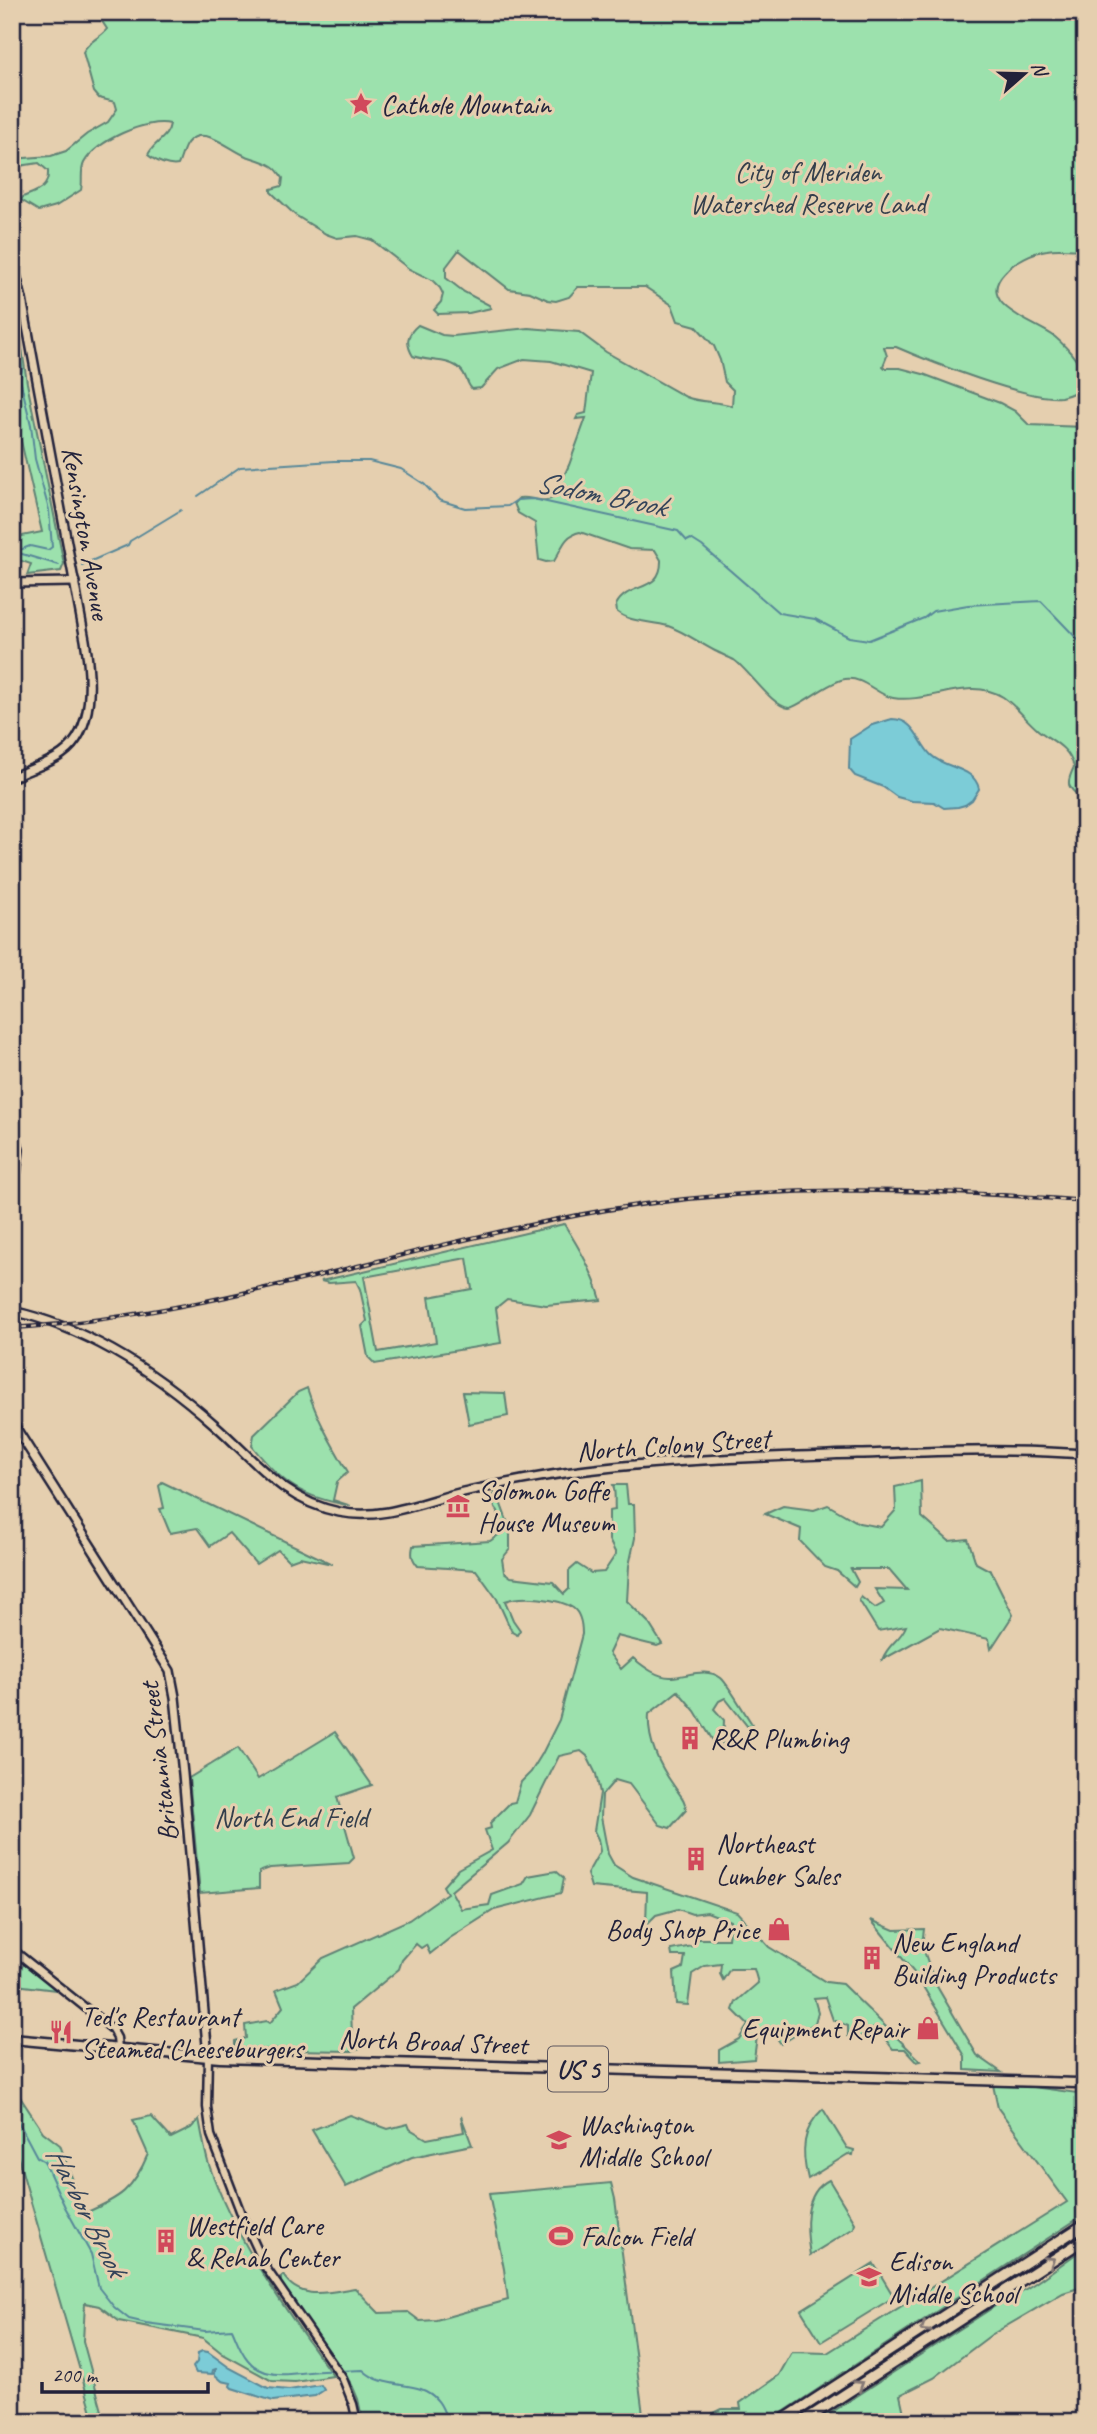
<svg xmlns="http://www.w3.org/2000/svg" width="1097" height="2434" viewBox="0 0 1097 2434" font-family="Caveat,sans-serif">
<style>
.green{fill:#9ce1ad;stroke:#5f8274;stroke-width:2;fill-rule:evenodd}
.water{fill:#7cccd7;stroke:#588899;stroke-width:2}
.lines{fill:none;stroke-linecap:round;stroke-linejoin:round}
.stream{stroke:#588899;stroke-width:2}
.tertiary-casing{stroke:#22223b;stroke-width:11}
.secondary-casing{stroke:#22223b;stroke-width:12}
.primary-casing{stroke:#22223b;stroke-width:13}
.motorway-casing{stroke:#22223b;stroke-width:14}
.tertiary{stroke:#e5cfaf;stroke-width:6}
.secondary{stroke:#e5cfaf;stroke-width:7}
.primary{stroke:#e5cfaf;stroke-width:8}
.motorway{stroke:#e5cfaf;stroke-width:9}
.rail-casing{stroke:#22223b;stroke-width:4.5}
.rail{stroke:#e5cfaf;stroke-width:2;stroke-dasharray:5;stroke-linecap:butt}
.oneway{stroke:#847875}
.labels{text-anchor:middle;stroke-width:6;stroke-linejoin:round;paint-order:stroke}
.shield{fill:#e5cfaf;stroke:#5c565e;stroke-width:2}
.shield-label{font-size:26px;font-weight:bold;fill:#22223b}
.poi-label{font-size:28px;fill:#22223b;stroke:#e5cfaf;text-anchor:start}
.park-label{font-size:28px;fill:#343f4c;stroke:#e5cfaf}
.street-label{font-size:28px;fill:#22223b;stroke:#e5cfaf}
.water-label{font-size:30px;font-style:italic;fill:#34445a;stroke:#e5cfaf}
</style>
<rect width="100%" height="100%" fill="#e5cfaf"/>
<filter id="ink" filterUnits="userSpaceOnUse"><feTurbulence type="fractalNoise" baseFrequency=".0143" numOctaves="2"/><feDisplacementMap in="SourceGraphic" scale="14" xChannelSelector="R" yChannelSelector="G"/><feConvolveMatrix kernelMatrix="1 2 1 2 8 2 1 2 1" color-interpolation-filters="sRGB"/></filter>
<g filter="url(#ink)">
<g class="green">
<path d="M 96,12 L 1085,12 L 1085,249 C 1072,251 1060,247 1047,250 C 1033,252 1015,261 1005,272 C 973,305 1038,323 1055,337 C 1068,348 1085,367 1085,385 C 1080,391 1069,395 1061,397 C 1029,401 928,361 896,347 L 884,347 L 887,356 L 883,366 L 885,368 L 900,368 L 923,374 L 1000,403 L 1015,411 L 1029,425 L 1085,427 L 1085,801 C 1069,788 1064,787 1074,767 C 1068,746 1053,742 1038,730 C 1026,720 1016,706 1003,697 C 969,676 929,704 893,698 C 877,695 863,676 845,679 C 829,681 798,708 789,708 C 772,707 749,670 734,660 C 728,657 721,654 715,651 C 699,643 685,632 668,626 C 652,621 631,623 617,612 L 616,605 C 628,581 662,594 661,560 L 655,550 L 629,549 L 580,532 C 564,535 562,549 554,561 L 546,562 L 539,560 L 535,523 L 518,513 L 514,503 L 519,498 C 531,496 544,505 554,497 L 569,465 L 586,418 L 576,419 L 578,415 L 586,413 L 591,373 L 551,361 L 524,359 L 498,369 L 481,388 L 472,389 C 466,383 467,376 461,370 C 450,358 427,362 413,356 C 405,343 407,334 418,325 L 442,335 L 453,336 L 528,328 L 579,332 L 606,352 L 686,397 C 701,403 717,401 732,406 L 733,390 L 725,382 L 720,360 L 714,346 L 696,326 L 678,321 L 672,305 L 645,287 L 578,287 L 569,297 L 556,301 L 548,300 L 530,292 L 509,289 L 459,250 L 446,267 L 446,278 L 464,292 L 489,305 L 491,308 L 469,313 L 438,314 L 434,310 L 441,302 L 443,294 L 440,288 L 432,280 L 409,269 L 372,240 L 357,236 L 337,238 L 326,234 L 295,215 L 271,192 L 271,189 L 282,186 L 283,178 C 279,173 277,169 272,166 C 264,161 255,159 246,156 C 231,150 211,131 195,137 C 183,142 183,155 178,165 C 169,167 155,161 148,155 C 153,142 168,139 170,124 C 147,118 95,141 84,163 C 80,171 83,181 81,190 L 56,206 L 39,211 L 21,200 L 23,197 C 37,191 49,189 48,171 L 39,163 L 12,167 L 12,159 L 51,156 L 66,151 L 87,134 L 108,122 L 117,109 L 115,102 L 99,98 L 94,92 L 83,52 C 87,42 100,38 107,29 Z"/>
<path d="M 12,306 L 16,308 L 27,383 L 64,564 L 61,571 L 27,575 L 31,564 L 19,560 L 12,564 L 12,538 L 42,532 L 12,402 Z"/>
<path d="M 564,1224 C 580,1249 593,1272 601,1300 L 546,1305 L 507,1299 L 496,1308 L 501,1343 L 375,1364 L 368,1357 L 362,1326 L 367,1321 L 360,1289 L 356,1281 L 329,1283 L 321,1281 ZM 467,1258 L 472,1289 L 429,1297 L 436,1342 L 378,1352 L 364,1277 Z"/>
<path d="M 307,1388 C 317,1419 332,1445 348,1472 L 337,1482 L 333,1500 L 351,1506 C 302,1497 283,1485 252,1446 L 254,1435 L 298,1392 Z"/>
<path d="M 463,1392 L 505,1393 L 508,1416 L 469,1424 Z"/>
<path d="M 921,1481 L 922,1517 L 949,1541 L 968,1539 L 976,1563 L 991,1571 L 1013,1615 L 991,1649 L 989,1639 L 940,1628 L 882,1660 C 889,1642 900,1641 906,1626 L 878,1631 L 859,1600 L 861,1597 L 875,1608 L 884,1603 L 875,1589 L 907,1590 L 889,1569 L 851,1569 L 858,1582 L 855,1587 L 837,1571 L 825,1567 L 800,1541 L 801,1529 L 765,1514 L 783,1506 L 814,1510 L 828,1505 L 859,1523 L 881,1527 L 896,1510 L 895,1487 Z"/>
<path d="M 162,1482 L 332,1564 L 300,1557 L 289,1561 L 278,1550 L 256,1564 L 229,1533 L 210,1546 L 197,1528 L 170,1533 L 160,1509 L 164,1508 L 159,1486 Z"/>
<path d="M 613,1485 L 626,1485 L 628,1504 L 634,1504 L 635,1538 L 629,1566 L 627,1601 L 648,1622 L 662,1644 L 657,1646 L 617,1636 L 609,1653 L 621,1669 L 633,1658 C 644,1667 658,1678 672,1677 C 688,1676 706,1667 721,1678 C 729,1685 745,1714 752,1724 L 748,1727 L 725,1698 L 719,1701 L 714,1709 L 724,1720 L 723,1743 L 715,1744 L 695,1711 L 678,1691 L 649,1714 C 647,1740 659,1765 674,1786 C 679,1794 686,1800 686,1810 L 670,1828 L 660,1825 L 629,1784 L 615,1780 L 602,1795 L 601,1817 L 608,1854 L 614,1865 L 633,1877 L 737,1912 L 769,1947 L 826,1982 L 842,1984 L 921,2061 L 917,2062 L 905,2049 L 893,2049 L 876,2027 L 859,2037 L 848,2036 L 848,2026 L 833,2020 L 825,1997 L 814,1998 L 818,2012 L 815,2023 L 781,2044 L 774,2034 L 767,2032 L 757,2036 L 754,2059 L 719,2062 L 719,2050 L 739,2039 L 748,2025 L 733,2010 L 736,2002 L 758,1983 L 754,1969 L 730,1969 L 723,1980 L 720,1974 L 721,1964 L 705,1966 L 692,1974 L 688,2005 L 676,2004 L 674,1972 L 683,1968 L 685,1956 L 672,1956 L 671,1950 L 693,1946 L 693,1939 L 728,1939 L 730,1921 L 707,1912 L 692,1914 L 678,1909 L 656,1915 L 646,1925 L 647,1892 L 591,1887 L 587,1874 L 600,1851 L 598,1839 L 594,1831 L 600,1793 L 596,1774 L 587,1756 L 581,1751 L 559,1756 L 530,1815 L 508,1843 L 451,1891 L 461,1909 L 489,1905 L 492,1895 L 523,1884 L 528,1876 L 556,1871 L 564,1878 L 561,1893 L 494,1910 L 450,1938 L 430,1954 L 426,1945 L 421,1948 L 416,1944 L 402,1960 L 399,1969 L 351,2009 L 352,2035 L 366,2046 L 352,2051 L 235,2049 L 235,2041 L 246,2038 L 245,2025 L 267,2021 L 270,2023 L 283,2007 L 276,1990 L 298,1982 L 323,1958 L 409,1920 L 447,1893 L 443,1886 L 458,1869 L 492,1850 L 485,1830 L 491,1828 L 490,1823 L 510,1803 L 515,1802 L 521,1782 L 531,1772 L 542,1754 L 559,1720 L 582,1634 C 582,1625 581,1614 573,1608 C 558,1598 522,1595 505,1601 L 513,1620 L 520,1630 L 517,1635 L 512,1632 L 497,1599 L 476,1570 L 418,1566 C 412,1559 411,1555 413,1546 L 490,1541 L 501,1533 L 498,1511 L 491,1502 L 496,1491 L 510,1529 L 510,1549 L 502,1559 L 504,1572 L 511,1577 L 553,1582 L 564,1594 L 569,1589 L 569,1571 L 577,1564 L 591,1573 L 604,1572 L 616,1554 L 609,1540 L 609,1511 L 615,1510 C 614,1501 616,1493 613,1485 Z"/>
<path d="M 335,1732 L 372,1785 L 337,1797 L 354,1858 L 349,1863 L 270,1868 L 259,1872 L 259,1888 L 200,1893 L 189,1778 L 238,1748 L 258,1779 Z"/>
<path d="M 871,1920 L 894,1930 L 924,1929 L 922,1945 L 935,1983 L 977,2055 L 1001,2072 L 965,2070 L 965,2056 L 916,1975 Z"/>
<path d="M 24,1964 L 56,1990 L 16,1985 L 15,1976 Z"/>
<path d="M 12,2084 L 15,2094 L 18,2094 L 43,2132 L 60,2145 L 85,2213 C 120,2198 133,2190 148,2154 L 133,2120 L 151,2116 L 171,2138 L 191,2128 L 199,2119 C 202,2133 204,2148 208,2162 C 235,2241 285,2309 333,2376 L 295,2382 L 272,2381 L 223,2354 L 203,2338 L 119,2321 L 99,2306 L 85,2303 L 83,2341 L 105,2422 L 95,2422 L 12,2137 Z"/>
<path d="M 993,2085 L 1033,2087 L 1085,2094 L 1085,2214 L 768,2422 L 651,2422 L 702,2419 L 722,2409 L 741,2409 L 740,2403 L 779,2375 L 792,2352 L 827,2353 L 1067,2202 L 998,2108 Z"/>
<path d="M 823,2109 L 847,2148 L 854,2150 L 853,2155 L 848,2154 L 808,2179 C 801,2152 802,2128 823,2109 Z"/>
<path d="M 350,2115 L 388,2129 L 408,2124 L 410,2129 L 427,2139 L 464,2132 L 461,2116 L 472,2145 L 412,2157 L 346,2187 L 312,2130 Z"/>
<path d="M 829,2180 L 855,2223 L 854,2228 L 810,2255 C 806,2231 802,2193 829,2180 Z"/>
<path d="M 611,2183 L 615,2199 L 644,2422 L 363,2422 L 358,2399 L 352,2385 L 281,2284 L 281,2277 L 283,2275 C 300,2302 329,2292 355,2288 L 379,2313 L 408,2312 L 420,2321 L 436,2320 L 508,2300 L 504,2269 L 489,2194 Z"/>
<path d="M 1085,2248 L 1085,2286 L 1063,2293 L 991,2335 L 934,2378 L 900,2395 L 904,2413 L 881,2422 L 817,2422 L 1006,2299 C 1033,2288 1060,2264 1085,2248 Z"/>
<path d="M 874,2264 L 894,2297 L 821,2342 L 801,2310 Z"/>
</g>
<g class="water">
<path d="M 892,719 C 915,719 918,742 931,755 C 945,769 975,767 979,789 L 972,800 L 965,805 L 958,807 L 944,808 L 934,802 L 912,801 L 897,797 L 883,787 L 855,776 L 849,769 L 850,739 L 872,725 Z"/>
<path d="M 202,2351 L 208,2352 L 230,2368 L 268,2388 L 289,2390 L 321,2385 L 324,2390 L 315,2396 L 273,2401 L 232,2388 L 230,2386 L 231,2383 L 222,2381 L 214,2374 L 216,2369 L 213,2370 L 212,2374 L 196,2373 L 193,2367 L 197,2362 L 198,2353 Z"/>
</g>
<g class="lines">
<g class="stream">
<path d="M 12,18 L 16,12"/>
<path d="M 13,310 L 22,369 L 20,379 L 31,425 L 35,459 L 49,510 L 52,547 L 48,550 L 30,546 L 17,551"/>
<path d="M 198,496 L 240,467 L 334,461 L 369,461 L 401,469 L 424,484 L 439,500 L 465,508 L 508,506 L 517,500 L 533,499 L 678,531 L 687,541 L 691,539 L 702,546 L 779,613 L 815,619 L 849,637 L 869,640 L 924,618 L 933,611 L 968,605 L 1041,601 L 1085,647"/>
<path d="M 12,551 L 59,565"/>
<path d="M 82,565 L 128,545 L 130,541 L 181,510"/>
<path d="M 12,2110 L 37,2157 L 44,2161 L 65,2207 L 91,2254 L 99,2288 L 114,2307 L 129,2319 L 146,2323 L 205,2331 L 232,2329 C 237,2340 240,2351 248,2360 C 269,2386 306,2368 334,2371"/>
<path d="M 339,2371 L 363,2370 C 386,2392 419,2378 437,2400 C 442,2405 444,2413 447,2419 L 452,2421 L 466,2418 L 467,2422"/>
</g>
<g class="tertiary-casing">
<g id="tertiary">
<path d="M 12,1949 L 112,2029 L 117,2038 L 118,2048"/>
<path d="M 208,2057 L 207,2107 L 211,2135 L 242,2216 L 266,2268 L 343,2379 L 353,2404 L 357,2422"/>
</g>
</g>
<g class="secondary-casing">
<g id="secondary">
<path d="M 12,259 L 22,299 L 85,640 C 91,676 96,730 62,754 C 47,765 28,769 12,778"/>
<path d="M 12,583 L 75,582"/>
<path d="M 12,1121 L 19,1150 L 12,1206"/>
<path d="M 12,1311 C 89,1328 157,1373 215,1425 C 256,1461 282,1500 339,1512 C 382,1521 422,1502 463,1492 C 504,1483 545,1475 587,1470 C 676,1459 766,1457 856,1454 C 932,1452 1008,1448 1085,1454"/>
<path d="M 12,1422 L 170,1671 L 175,1697 L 183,1774 L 208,2057"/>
</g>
</g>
<g class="primary-casing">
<path id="primary" d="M 12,2039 L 220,2058 L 1077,2083 L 1085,2080"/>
</g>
<g class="motorway-casing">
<g id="motorway">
<path d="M 780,2422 L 1085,2224"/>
<path d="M 802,2422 L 1085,2239"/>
</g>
</g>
<use href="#tertiary" class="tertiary"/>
<use href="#secondary" class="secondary"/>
<use href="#primary" class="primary"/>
<use href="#motorway" class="motorway"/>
<g class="rail-casing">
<path id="rail" d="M 12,1328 C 215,1316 407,1245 606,1210 C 765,1183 925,1188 1085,1201"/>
</g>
<use href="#rail" class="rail"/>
</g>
<defs><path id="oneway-chevron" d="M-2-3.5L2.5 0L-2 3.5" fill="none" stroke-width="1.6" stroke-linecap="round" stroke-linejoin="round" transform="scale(1.75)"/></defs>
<g class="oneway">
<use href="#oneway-chevron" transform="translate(1050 2261) rotate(-33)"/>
<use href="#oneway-chevron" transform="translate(925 2328) rotate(147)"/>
<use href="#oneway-chevron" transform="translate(859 2385) rotate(-33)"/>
</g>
</g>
<defs>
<g id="sight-bare" transform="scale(1.89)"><path d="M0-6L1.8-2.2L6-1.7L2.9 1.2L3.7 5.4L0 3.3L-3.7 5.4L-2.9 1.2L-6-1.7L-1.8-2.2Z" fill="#d1495b" stroke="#e5cfaf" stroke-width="2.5" paint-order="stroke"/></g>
<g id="museum-bare" transform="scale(1.89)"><path d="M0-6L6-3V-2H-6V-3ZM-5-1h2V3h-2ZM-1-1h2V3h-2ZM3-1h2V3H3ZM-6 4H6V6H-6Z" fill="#d1495b" stroke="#e5cfaf" stroke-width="2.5" paint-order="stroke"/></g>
<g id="building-bare" transform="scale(1.89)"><path d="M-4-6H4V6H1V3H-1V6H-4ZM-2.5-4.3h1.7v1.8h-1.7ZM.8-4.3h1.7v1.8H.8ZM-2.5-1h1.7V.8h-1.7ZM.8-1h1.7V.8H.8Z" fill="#d1495b" stroke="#e5cfaf" stroke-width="2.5" paint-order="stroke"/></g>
<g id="shop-bare" transform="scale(1.89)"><path d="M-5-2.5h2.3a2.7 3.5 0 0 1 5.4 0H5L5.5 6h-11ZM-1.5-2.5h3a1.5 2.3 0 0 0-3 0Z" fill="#d1495b" stroke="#e5cfaf" stroke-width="2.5" paint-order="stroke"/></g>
<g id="restaurant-bare" transform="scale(1.89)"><path d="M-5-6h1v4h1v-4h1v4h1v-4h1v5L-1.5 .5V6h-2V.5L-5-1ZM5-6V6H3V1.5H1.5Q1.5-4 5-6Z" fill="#d1495b" stroke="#e5cfaf" stroke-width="2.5" paint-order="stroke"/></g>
<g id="school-bare" transform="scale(1.89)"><path d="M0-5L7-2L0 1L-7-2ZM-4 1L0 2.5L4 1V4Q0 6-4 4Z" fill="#d1495b" stroke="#e5cfaf" stroke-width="2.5" paint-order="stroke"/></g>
<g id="stadium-bare" transform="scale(1.89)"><path d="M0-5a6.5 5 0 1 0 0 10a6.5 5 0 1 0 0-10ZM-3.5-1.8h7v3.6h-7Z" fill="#d1495b" stroke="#e5cfaf" stroke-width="2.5" paint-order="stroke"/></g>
</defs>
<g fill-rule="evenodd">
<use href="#sight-bare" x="361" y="104"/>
<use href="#museum-bare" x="458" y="1506"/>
<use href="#building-bare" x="690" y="1738"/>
<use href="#building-bare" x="696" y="1859"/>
<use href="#shop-bare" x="779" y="1929"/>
<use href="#building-bare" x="872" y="1958"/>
<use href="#shop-bare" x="928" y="2028"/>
<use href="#restaurant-bare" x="61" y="2032"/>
<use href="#school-bare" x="559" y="2140"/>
<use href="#stadium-bare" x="561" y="2236"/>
<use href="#building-bare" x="166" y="2241"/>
<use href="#school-bare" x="869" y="2277"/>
</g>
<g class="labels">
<rect class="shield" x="548" y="2046.5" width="60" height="45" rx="5"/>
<g class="shield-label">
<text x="578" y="2078">US 5</text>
</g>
<g class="poi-label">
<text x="381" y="114">Cathole Mountain</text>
<text x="478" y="1500">Solomon Goffe<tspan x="478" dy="32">House Museum</tspan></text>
<text x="710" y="1748">R&amp;R Plumbing</text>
<text x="716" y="1853">Northeast<tspan x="716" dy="32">Lumber Sales</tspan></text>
<text x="759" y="1939" text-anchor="end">Body Shop Price</text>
<text x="892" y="1952">New England<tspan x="892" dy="32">Building Products</tspan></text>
<text x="81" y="2026">Ted's Restaurant<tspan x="81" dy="32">Steamed Cheeseburgers</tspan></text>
<text x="908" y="2038" text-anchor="end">Equipment Repair</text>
<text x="579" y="2134">Washington<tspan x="579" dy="32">Middle School</tspan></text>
<text x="186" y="2235">Westfield Care<tspan x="186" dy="32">&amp; Rehab Center</tspan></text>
<text x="581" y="2246">Falcon Field</text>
<text x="889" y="2271">Edison<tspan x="889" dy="32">Middle School</tspan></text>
</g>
<g class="park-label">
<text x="808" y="181">City of Meriden<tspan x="808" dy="32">Watershed Reserve Land</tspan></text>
<text x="291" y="1827">North End Field</text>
</g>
<g class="street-label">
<text transform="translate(87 533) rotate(80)" y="10">Kensington Avenue</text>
<text transform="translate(673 1444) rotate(-4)" y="10">North Colony Street</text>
<text transform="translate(158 1762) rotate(-97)" y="10">Britannia Street</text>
<text transform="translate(433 2041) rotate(2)" y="10">North Broad Street</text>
</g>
<g class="water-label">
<text transform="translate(601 494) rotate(11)" y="10">Sodom Brook</text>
<text transform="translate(87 2211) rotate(63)" y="10">Harbor Brook</text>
</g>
</g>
<rect width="1097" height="2434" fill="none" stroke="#e5cfaf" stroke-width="42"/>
<rect x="21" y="21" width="1055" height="2392" fill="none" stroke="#22223b" stroke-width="2.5" filter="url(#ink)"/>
<g transform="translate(1024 74) rotate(70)" stroke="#e5cfaf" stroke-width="5" paint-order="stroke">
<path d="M0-5L12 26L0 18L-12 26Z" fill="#22223b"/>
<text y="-10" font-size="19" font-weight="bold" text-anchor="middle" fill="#22223b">N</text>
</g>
<path d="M42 2382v10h166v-10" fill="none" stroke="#22223b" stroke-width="3.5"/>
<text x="52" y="2382" font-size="21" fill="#22223b" stroke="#e5cfaf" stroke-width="5" paint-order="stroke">200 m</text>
</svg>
